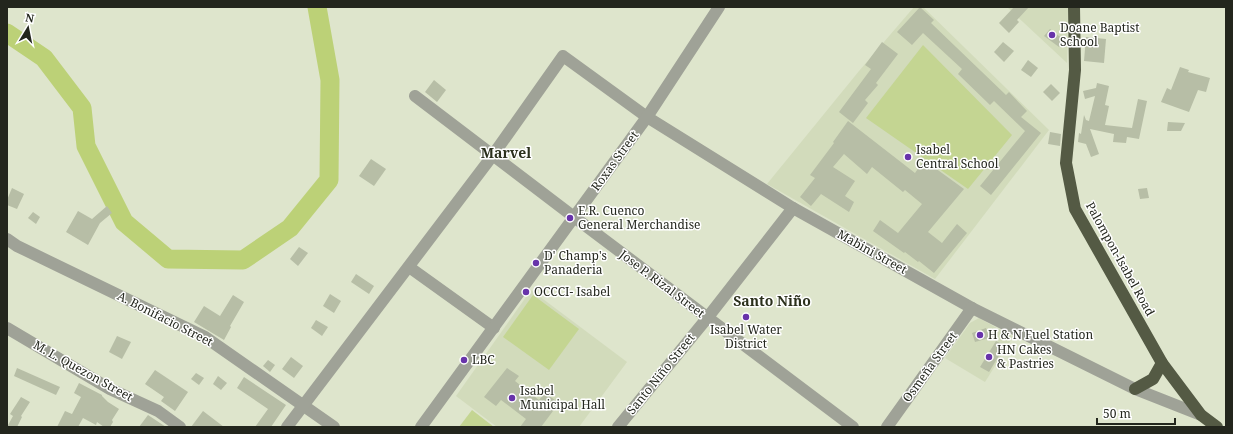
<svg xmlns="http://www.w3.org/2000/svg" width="1233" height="434" viewBox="0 0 1233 434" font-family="'Noto Serif',serif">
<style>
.built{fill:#d2dbbb}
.green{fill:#c4d592}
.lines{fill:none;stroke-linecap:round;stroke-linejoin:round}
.river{stroke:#bcd177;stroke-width:19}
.building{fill:#b7bea6}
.minor{stroke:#9fa297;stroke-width:12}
.highway{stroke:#545a44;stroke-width:12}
.poi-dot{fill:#6833aa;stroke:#fff;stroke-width:1.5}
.labels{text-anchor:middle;stroke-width:3;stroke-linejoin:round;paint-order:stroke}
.poi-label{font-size:12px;fill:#23261d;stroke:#fff;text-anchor:start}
.street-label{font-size:12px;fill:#23261d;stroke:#fff}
.quarter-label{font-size:14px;font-weight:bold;fill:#2b301c;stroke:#fff}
</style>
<rect width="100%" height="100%" fill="#dee5cc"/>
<g class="built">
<path d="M 914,7 L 923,7 L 1049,130 L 935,279 L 767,184 L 859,71 Z"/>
<path d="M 1007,7 L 1068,7 L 1067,63 Z"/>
<path d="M 531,290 L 627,362 L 579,427 L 497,427 L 456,396 Z"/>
<path d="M 979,318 L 1013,337 L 985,382 L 945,358 L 970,323 Z"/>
</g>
<g class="green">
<path d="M 923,45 L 1012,135 L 968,189 L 866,118 Z"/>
<path d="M 533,295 L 579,329 L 549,370 L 503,337 Z"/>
<path d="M 472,410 L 494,427 L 459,427 Z"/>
</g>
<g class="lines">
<path class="river" d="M 7,33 L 44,58 L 82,108 L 86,146 L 124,222 L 168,259 L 243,260 L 290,228 L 329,180 L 330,80 L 317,7"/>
</g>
<g class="building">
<path d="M 920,7 L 934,20 L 931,23 L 1006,95 L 1009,92 L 1027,111 L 1021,117 L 1041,133 L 991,195 L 980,186 L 1025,131 L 994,101 L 990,105 L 958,74 L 962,69 L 923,33 L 912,45 L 897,32 Z"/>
<path d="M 1014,7 L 1029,7 L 1017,20 L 1019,22 L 1009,33 L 999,23 Z"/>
<path d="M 1050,29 L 1064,40 L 1059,47 L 1044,36 Z"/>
<path d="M 1086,37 L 1106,39 L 1104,63 L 1084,61 Z"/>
<path d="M 882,42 L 898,54 L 876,83 L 878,85 L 865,100 L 868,103 L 853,123 L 839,112 L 871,69 L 865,65 Z"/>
<path d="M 1003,42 L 1014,51 L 1004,62 L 994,52 Z"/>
<path d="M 1028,60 L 1038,68 L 1031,77 L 1021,70 Z"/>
<path d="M 1180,67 L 1189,70 L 1188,72 L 1210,78 L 1206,92 L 1198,90 L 1189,112 L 1161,102 L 1167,88 L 1171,90 Z"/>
<path d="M 434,80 L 446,90 L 437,102 L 425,92 Z"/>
<path d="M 1097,83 L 1109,86 L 1105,105 L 1109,106 L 1105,125 L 1132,128 L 1138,99 L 1147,101 L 1139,139 L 1127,137 L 1126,143 L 1113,142 L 1114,134 L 1090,129 L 1099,154 L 1091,157 L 1086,144 L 1078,142 L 1079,133 L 1081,134 L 1084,115 L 1086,120 L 1089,121 L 1095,96 L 1085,99 L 1083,91 L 1096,88 Z"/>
<path d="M 1051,84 L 1060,93 L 1052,101 L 1043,92 Z"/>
<path d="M 848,121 L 915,173 L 924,160 L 964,189 L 928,232 L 942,243 L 957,224 L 967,233 L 934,273 L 919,261 L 918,262 L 905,252 L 904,253 L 873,231 L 880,220 L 898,233 L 922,204 L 905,190 L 903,192 L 872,167 L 867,174 L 844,154 L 833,167 L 855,181 L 845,196 L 854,202 L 849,212 L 821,194 L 811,206 L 800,197 L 815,178 L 810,175 L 834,143 L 833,142 Z"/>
<path d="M 1168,122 L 1185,123 L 1181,131 L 1167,131 Z"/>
<path d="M 1050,132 L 1061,134 L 1060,146 L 1048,144 Z"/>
<path d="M 371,159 L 386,169 L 374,186 L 359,176 Z"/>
<path d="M 12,188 L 24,194 L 17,209 L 7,205 L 7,200 Z"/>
<path d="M 1147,188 L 1149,198 L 1140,199 L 1138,189 Z"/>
<path d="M 107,206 L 112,213 L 100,223 L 88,245 L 66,232 L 78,211 L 92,219 Z"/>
<path d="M 33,212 L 40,217 L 36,224 L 28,218 Z"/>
<path d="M 299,247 L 308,253 L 298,266 L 290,259 Z"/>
<path d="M 356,274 L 374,286 L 369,294 L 351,282 Z"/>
<path d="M 330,294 L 341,301 L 334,313 L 323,306 Z"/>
<path d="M 233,295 L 244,302 L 230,326 L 231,327 L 224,340 L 194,322 L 204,306 L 220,316 Z"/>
<path d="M 316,320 L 328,327 L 322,336 L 311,328 Z"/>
<path d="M 986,328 L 989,338 L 975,342 L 972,333 Z"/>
<path d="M 117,336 L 131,342 L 122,359 L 109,352 Z"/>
<path d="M 996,341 L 1005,346 L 989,372 L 980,367 Z"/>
<path d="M 291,357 L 303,366 L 294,378 L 282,369 Z"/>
<path d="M 268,360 L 275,365 L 270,372 L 263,366 Z"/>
<path d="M 17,368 L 60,387 L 56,395 L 14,376 Z"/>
<path d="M 507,368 L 519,376 L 515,381 L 539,400 L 545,393 L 559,403 L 541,427 L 520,427 L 526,419 L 501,400 L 496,406 L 484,397 Z"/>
<path d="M 155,370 L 188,392 L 175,411 L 161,401 L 164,397 L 145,384 Z"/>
<path d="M 196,373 L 204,378 L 199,385 L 191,379 Z"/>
<path d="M 218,376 L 227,383 L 221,390 L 213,384 Z"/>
<path d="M 244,377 L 286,405 L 271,427 L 255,427 L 268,409 L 237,388 Z"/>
<path d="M 79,383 L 102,395 L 102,396 L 108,402 L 119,409 L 112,420 L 113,422 L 110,427 L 104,427 L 97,422 L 96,425 L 83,418 L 78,427 L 57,427 L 65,411 L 72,414 L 81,397 L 74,393 Z"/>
<path d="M 21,397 L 30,402 L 21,416 L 22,417 L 17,427 L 7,427 L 13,416 L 10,414 Z"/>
<path d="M 203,411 L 224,427 L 191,427 Z"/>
<path d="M 148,415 L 166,427 L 139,427 Z"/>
</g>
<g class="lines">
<g class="minor">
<path d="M 415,96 L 574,217 L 853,427"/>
<path d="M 7,239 L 17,246 L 205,337 L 334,427"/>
<path d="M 409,267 L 494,328"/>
<path d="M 7,328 L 110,389 L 158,411 L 180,427"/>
<path d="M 287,427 L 493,155 L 563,56 L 647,117 L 793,208 L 972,308 L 1135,389 L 1201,415"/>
<path d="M 421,427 L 647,117 L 719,7"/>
<path d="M 618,427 L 708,317 L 793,208"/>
<path d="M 887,427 L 972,308"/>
</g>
<g class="highway">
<path d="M 1074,7 L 1075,70 L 1066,163 L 1075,209 L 1162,363 L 1201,415 L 1217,427"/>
<path d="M 1135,389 L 1153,379 L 1162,363"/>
</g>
</g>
<g class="poi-dot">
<circle cx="1052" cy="35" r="4"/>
<circle cx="908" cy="157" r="4"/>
<circle cx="570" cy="218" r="4"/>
<circle cx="536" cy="263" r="4"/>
<circle cx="526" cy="292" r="4"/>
<circle cx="746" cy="317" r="4"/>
<circle cx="980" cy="335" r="4"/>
<circle cx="989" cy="357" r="4"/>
<circle cx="464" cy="360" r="4"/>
<circle cx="512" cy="398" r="4"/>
</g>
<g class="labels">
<g class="poi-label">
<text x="1060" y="32">Doane Baptist<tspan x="1060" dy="14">School</tspan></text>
<text x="916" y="154">Isabel<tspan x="916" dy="14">Central School</tspan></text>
<text x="578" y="215">E.R. Cuenco<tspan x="578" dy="14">General Merchandise</tspan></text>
<text x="544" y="260">D' Champ's<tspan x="544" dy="14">Panaderia</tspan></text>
<text x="534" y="296">OCCCI- Isabel</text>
<text x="746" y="334" text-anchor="middle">Isabel Water<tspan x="746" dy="14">District</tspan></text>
<text x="988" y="339">H &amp; N Fuel Station</text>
<text x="997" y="354">HN Cakes<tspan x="997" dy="14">&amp; Pastries</tspan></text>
<text x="472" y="364">LBC</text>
<text x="520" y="395">Isabel<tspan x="520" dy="14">Municipal Hall</tspan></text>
</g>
<g class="street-label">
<text transform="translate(615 161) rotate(-54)" y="4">Roxas Street</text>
<text transform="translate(872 252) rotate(29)" y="4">Mabini Street</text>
<text transform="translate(1120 259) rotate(61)" y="4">Palompon-Isabel Road</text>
<text transform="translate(662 284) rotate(37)" y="4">Jose P. Rizal Street</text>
<text transform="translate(165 319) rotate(27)" y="4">A. Bonifacio Street</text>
<text transform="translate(930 367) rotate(-54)" y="4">Osmeña Street</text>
<text transform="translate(83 371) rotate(29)" y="4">M. L. Quezon Street</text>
<text transform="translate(661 374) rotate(-51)" y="4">Santo Niño Street</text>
</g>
<g class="quarter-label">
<text x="506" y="158">Marvel</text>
<text x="772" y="306">Santo Niño</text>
</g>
</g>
<rect width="1233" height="434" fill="none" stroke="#23261d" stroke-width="16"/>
<g transform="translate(28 28) rotate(10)" stroke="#ffffff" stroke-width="3" paint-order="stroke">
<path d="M0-3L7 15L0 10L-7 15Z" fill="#23261d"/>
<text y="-6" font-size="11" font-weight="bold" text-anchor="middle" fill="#23261d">N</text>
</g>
<path d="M1097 418v6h78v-6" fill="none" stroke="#23261d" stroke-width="2"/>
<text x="1103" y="418" font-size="12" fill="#23261d" stroke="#ffffff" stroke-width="3" paint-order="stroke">50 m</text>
</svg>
